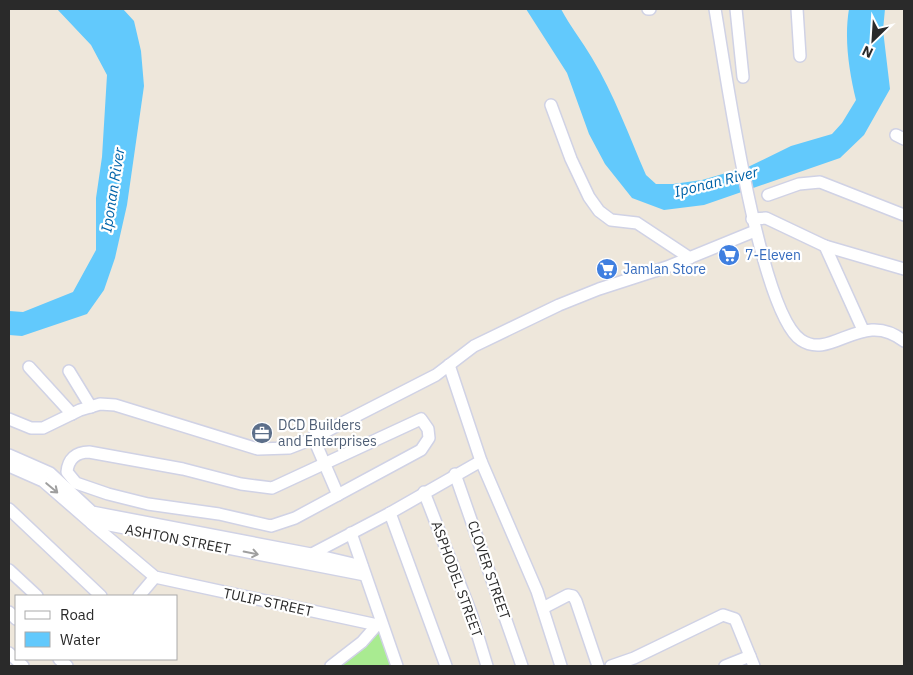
<svg xmlns="http://www.w3.org/2000/svg" width="913" height="675" viewBox="0 0 913 675" font-family="'IBM Plex Sans',sans-serif">
<style>
.green{fill:#a9eb91}
.water{fill:#62c9fc}
.lines{fill:none;stroke-linecap:round;stroke-linejoin:round}
.minor-casing{stroke:#d0d2e5;stroke-width:14}
.minor{stroke:#fff;stroke-width:11}
.oneway{stroke:#9f9f9f}
.labels{text-anchor:middle;stroke-width:4.5;stroke-linejoin:round;paint-order:stroke}
.shop-label{font-size:14px;fill:#366cbe;stroke:#fff;text-anchor:start}
.service-label{font-size:14px;fill:#4e5e75;stroke:#fff;text-anchor:start}
.street-label{font-size:14px;fill:#2a2a2a;stroke:#fff}
.water-label{font-size:15px;font-style:italic;fill:#0063a9;stroke:#fff}
</style>
<rect width="100%" height="100%" fill="#eee7db"/>
<path class="green" d="M 376,629 L 381,630 L 394,666 L 338,666 Z"/>
<g class="water">
<path d="M 57,9 L 123,9 L 134,21 L 141,51 L 144,86 L 127,205 L 115,258 L 104,290 L 87,314 L 22,336 L 9,335 L 9,311 L 23,312 L 73,292 L 96,250 L 96,198 L 102,157 L 107,75 L 91,45 Z"/>
<path d="M 526,9 L 561,9 C 570,26 582,41 592,58 C 614,94 629,136 646,175 L 656,184 L 673,184 L 702,180 L 750,166 L 791,146 L 832,134 L 842,123 L 856,100 C 849,71 844,39 849,9 L 885,9 L 883,30 L 890,89 L 864,135 L 840,158 L 704,205 L 664,210 L 632,198 L 605,164 L 589,134 L 567,73 Z"/>
</g>
<g class="lines">
<g class="minor-casing">
<g id="minor">
<path d="M 648,9 L 650,9"/>
<path d="M 715,9 C 725,67 759,312 801,340 C 832,361 862,308 904,341"/>
<path d="M 736,9 L 743,77"/>
<path d="M 797,9 L 800,56"/>
<path d="M 551,105 L 571,159 L 589,197 L 599,211 L 611,220 L 637,223 L 690,258"/>
<path d="M 896,135 L 904,139"/>
<path d="M 768,195 L 799,184 L 820,182 L 904,215"/>
<path d="M 752,219 L 766,218 L 825,246 L 904,269"/>
<path d="M 825,246 L 863,330"/>
<path d="M 449,365 L 481,461 L 537,591 L 561,666"/>
<path d="M 29,367 L 72,414"/>
<path d="M 69,371 L 91,407"/>
<path d="M 9,419 L 31,428 L 43,428 L 80,410 L 100,404 L 115,405 L 258,449 L 289,448 L 307,441 L 436,375 L 474,346 L 559,305 L 599,289 L 667,267 L 755,231"/>
<path d="M 421,419 L 428,429 L 429,438 L 421,450 L 295,518 L 271,526 L 219,514 L 148,504 L 108,494 L 76,483 L 67,472 C 68,459 76,452 89,452 L 183,469 L 241,484 L 272,488 Z"/>
<path d="M 313,437 L 338,495"/>
<path d="M 9,455 L 50,473 L 92,512 L 311,554 L 362,566"/>
<path d="M 9,466 L 43,481 L 89,521 L 365,575"/>
<path d="M 455,474 L 522,666"/>
<path d="M 424,492 L 471,613 L 487,666"/>
<path d="M 9,509 L 101,596"/>
<path d="M 390,513 L 446,666"/>
<path d="M 91,523 L 155,577 L 382,626"/>
<path d="M 351,533 L 397,666"/>
<path d="M 308,556 L 390,513 L 481,461"/>
<path d="M 9,570 L 37,596"/>
<path d="M 139,596 L 155,577"/>
<path d="M 543,608 L 568,595 L 573,596 L 576,601 L 598,666"/>
<path d="M 9,612 L 16,619"/>
<path d="M 9,653 L 23,666"/>
<path d="M 59,659 L 67,666"/>
<path d="M 331,666 L 362,642 L 376,626"/>
<path d="M 611,666 L 634,658 L 723,615 L 735,619 L 754,666"/>
<path d="M 725,666 L 750,656"/>
</g>
</g>
<use href="#minor" class="minor"/>
</g>
<defs><path id="oneway-shaft" d="M-6 0H5M1.5-3L5.5 0L1.5 3" fill="none" stroke-width="1.6" stroke-linecap="round" stroke-linejoin="round" transform="scale(1.25)"/></defs>
<g class="oneway">
<use href="#oneway-shaft" transform="translate(52 488) rotate(40)"/>
<use href="#oneway-shaft" transform="translate(251 553) rotate(11)"/>
</g>
<defs>
<g id="supermarket-disc" transform="scale(1.125)"><circle r="9.5" fill="#3f7fe0" stroke="#fff"/><path d="M-6-5.5h2.5l.6 2H6L4.5 2H-2.5L-4.4-4H-6ZM-1.5 3.2a1.3 1.3 0 1 0 .1 0ZM3 3.2a1.3 1.3 0 1 0 .1 0Z" fill="#fff"/></g>
<g id="office-disc" transform="scale(1.125)"><circle r="9.5" fill="#5c6f8a" stroke="#fff"/><path d="M-6-3h4V-5.5h4V-3h4V5H-6ZM-1-4.5V-3h2v-1.5ZM-6 0V1H6V0Z" fill="#fff"/></g>
</defs>
<g fill-rule="evenodd">
<use href="#supermarket-disc" x="729" y="255"/>
<use href="#supermarket-disc" x="607" y="269"/>
<use href="#office-disc" x="262" y="433"/>
</g>
<g class="labels">
<g class="shop-label">
<text x="745" y="260">7-Eleven</text>
<text x="623" y="274">Jamlan Store</text>
</g>
<g class="service-label">
<text x="278" y="430">DCD Builders<tspan x="278" dy="16">and Enterprises</tspan></text>
</g>
<g class="street-label">
<text transform="translate(178 539) rotate(11)" y="5">ASHTON STREET</text>
<text transform="translate(489 570) rotate(71)" y="5">CLOVER STREET</text>
<text transform="translate(457 579) rotate(70)" y="5">ASPHODEL STREET</text>
<text transform="translate(268 602) rotate(12)" y="5">TULIP STREET</text>
</g>
<g class="water-label">
<text transform="translate(716 182) rotate(-14)" y="5">Iponan River</text>
<text transform="translate(113 190) rotate(-81)" y="5">Iponan River</text>
</g>
</g>
<rect width="913" height="675" fill="none" stroke="#2a2a2a" stroke-width="20"/>
<rect x="15" y="595" width="162" height="65" fill="#ffffff" stroke="#aaaaaa"/>
<rect x="25" y="611" width="25" height="8" fill="#ffffff" stroke="#aaaaaa"/>
<text x="60" y="620" font-size="15" fill="#2a2a2a">Road</text>
<rect x="25" y="632" width="25" height="15" fill="#62c9fc" stroke="#aaaaaa"/>
<text x="60" y="645" font-size="15" fill="#2a2a2a">Water</text>
<g transform="translate(873 40) rotate(205)" stroke="#ffffff" stroke-width="4" paint-order="stroke">
<path d="M0-4L9 19L0 12L-9 19Z" fill="#2a2a2a"/>
<text y="-8" font-size="14" font-weight="bold" text-anchor="middle" fill="#2a2a2a">N</text>
</g>
</svg>
